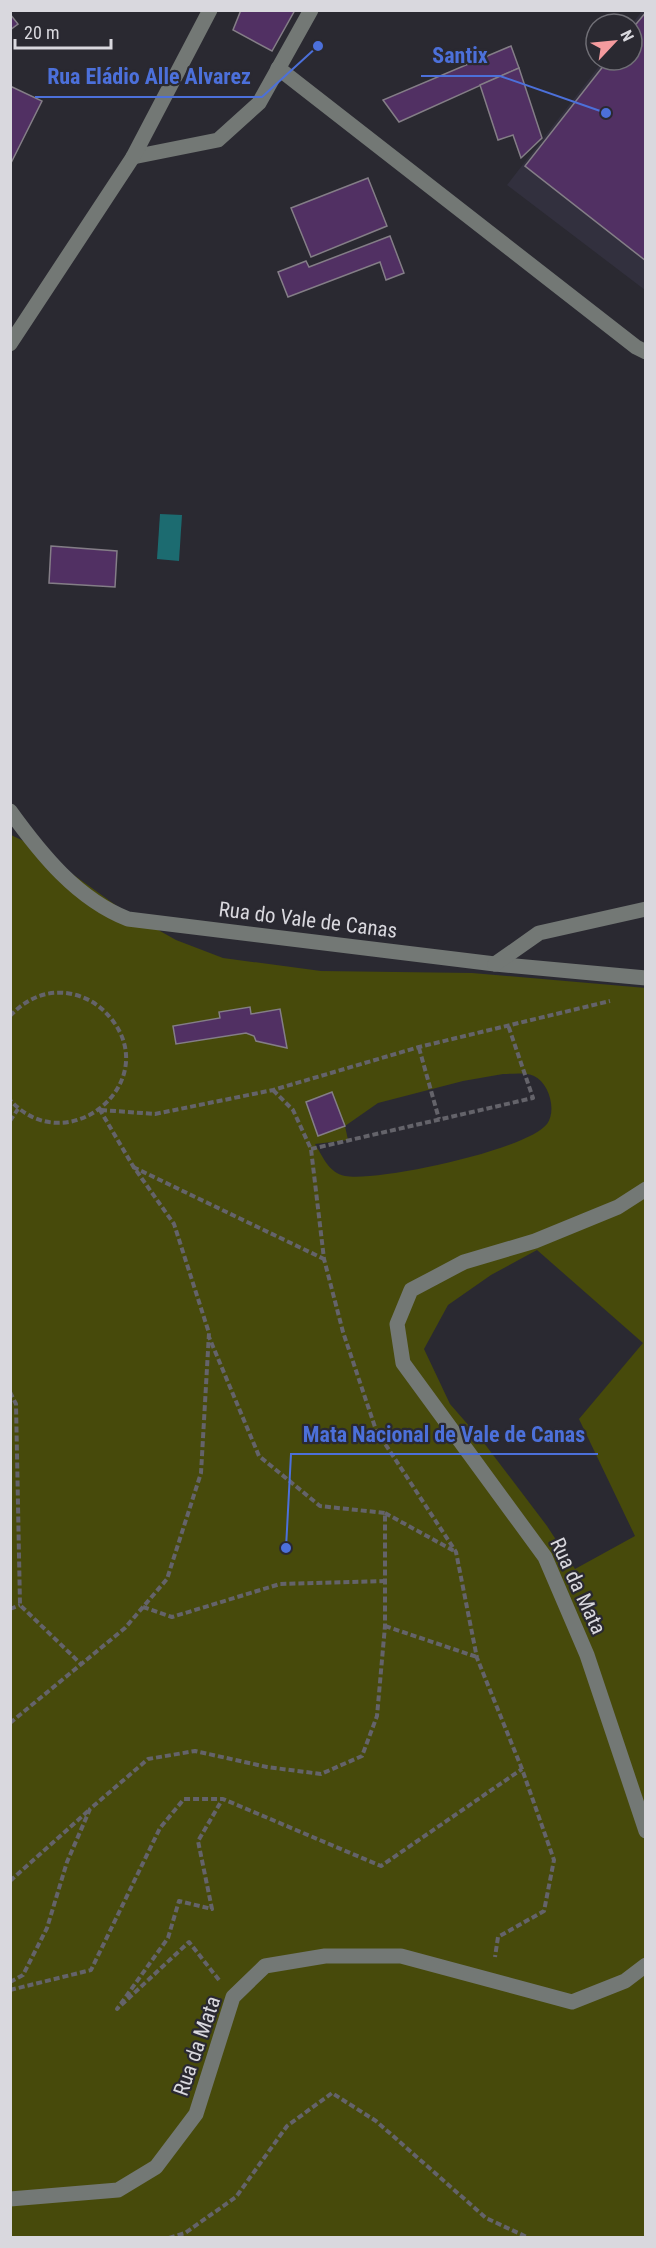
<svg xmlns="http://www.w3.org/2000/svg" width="656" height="2248" viewBox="0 0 656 2248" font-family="'Roboto Condensed',sans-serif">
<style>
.built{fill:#32303e}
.green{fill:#474a0b;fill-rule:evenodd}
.water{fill:#1c6b70}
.building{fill:#513063;stroke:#847e87;stroke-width:1.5}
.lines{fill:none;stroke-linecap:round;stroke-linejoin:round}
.path{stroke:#64636a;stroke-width:4;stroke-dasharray:6 3;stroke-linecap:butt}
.minor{stroke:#737875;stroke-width:15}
.labels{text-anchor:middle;stroke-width:4.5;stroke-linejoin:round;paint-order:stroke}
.street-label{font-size:21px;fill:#d9d8de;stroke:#2a2931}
.leader{fill:none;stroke:#4c70da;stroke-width:2}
.callout-dot{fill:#4c70da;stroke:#2a2931;stroke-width:2}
.callout-label{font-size:22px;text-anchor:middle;font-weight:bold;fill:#4c70da;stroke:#2a2931;stroke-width:4.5;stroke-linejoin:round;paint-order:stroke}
</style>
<rect width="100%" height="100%" fill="#2a2931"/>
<path class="built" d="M 642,11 L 645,11 L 645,290 L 507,185 L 604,60 L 632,60 L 632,24 Z"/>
<path class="green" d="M 11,835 L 32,845 L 121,909 L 176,940 L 223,958 L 321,971 L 472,973 L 646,988 L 645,2237 L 11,2238 ZM 503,1074 C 512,1074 526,1072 534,1076 C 549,1083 557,1110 547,1124 C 527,1150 378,1182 345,1176 C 329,1173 323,1157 315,1144 L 348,1140 L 345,1126 L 378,1103 L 463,1081 ZM 537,1250 L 643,1343 L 579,1419 L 635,1536 L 575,1569 L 547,1526 L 484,1443 L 450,1404 L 424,1349 L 448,1305 L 491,1275 Z"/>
<path class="water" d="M 160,514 L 182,515 L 179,561 L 157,559 Z"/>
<g class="building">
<path d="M 241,10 L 295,10 L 272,51 L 233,30 Z"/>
<path d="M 646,12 L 646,261 L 525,166 L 608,60 L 632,60 L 632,29 Z"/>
<path d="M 10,14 L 18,24 L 10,30 Z"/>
<path d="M 511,46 L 519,68 L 399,122 L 383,100 Z"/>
<path d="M 519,68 L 542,138 L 521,158 L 513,135 L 498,140 L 480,85 Z"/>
<path d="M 10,86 L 42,101 L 10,165 Z"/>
<path d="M 368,178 L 387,226 L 311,257 L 291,208 Z"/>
<path d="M 390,236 L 404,273 L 386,280 L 380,262 L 288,297 L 278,272 L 306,261 L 309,267 Z"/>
<path d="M 51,546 L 117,551 L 115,587 L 49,583 Z"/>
<path d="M 250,1007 L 251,1014 L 280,1009 L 287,1048 L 256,1041 L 254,1036 L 246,1033 L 176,1044 L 173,1026 L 220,1018 L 219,1012 Z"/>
<path d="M 332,1092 L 345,1126 L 318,1136 L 306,1102 Z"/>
</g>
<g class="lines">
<g class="path">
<path d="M 10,1016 C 27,998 48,989 72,994 C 90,998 102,1007 113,1021 C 161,1085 66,1162 10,1100"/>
<path d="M 419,1048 L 439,1119"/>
<path d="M 273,1090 L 293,1110 L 311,1149 L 324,1259 L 343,1332 L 376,1430 L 456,1552 L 477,1658 L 522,1769 L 554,1860 L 544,1911 L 498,1937 L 495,1957"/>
<path d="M 101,1110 L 155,1114 L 273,1090 L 419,1047 L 610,1001"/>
<path d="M 10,1121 L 18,1109"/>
<path d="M 311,1149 L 533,1098 L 508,1025"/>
<path d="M 133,1167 L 324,1259"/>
<path d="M 10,1392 L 16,1404 L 20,1605 L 82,1665"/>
<path d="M 385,1513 L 456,1552"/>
<path d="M 143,1607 L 172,1617 L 280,1584 L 385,1581"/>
<path d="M 10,1609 L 20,1605"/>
<path d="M 385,1626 L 477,1657"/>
<path d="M 10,1723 L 125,1628 L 167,1579 L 201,1473 L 209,1333 L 174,1224 L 133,1166 L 100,1110"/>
<path d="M 10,1881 L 88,1811"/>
<path d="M 219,1980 L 189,1942 L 117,2009 L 168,1938 L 179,1901 L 212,1909 L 198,1841 L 222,1800"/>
<path d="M 10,1982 L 23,1975 L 47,1928 L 67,1862 L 90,1809 L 148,1759 L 195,1751 L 267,1767 L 321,1774 L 362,1756 L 377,1716 L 385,1626 L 385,1513 L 320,1506 L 259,1456 L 209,1337"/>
<path d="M 10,1990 L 91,1970 L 160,1828 L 184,1799 L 223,1799 L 381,1866 L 522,1769"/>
<path d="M 169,2238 L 185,2233 L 236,2197 L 287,2126 L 332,2093 L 376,2121 L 486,2218 L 529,2238"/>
</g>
<g class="minor">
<path d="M 278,68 L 636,347 L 646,352"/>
<path d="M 133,157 L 218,140 L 259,103 L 311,10"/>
<path d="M 10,344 L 133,157 L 210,10"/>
<path d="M 10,811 C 41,854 77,899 128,919 L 495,964 L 646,978"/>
<path d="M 495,964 L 539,933 L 646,909"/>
<path d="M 646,1189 L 618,1207 L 535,1241 L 464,1262 L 411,1290 L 397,1324 L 403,1363 L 545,1557 L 587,1655 L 646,1831"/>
<path d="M 10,2199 L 118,2190 L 156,2167 L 196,2114 L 233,1997 L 265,1966 L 325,1956 L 401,1956 L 572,2002 L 625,1981 L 646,1965"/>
</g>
</g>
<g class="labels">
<g class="street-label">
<text transform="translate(308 920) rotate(7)" y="7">Rua do Vale de Canas</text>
<text transform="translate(578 1586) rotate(65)" y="7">Rua da Mata</text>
<text transform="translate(197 2046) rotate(-71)" y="7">Rua da Mata</text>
</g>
</g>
<path class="leader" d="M606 113L500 76H421M318 46L262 97H35M286 1548L291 1454H598"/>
<g class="callout-dot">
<circle cx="606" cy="113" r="6"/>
<circle cx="318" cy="46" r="6"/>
<circle cx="286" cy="1548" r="6"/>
</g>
<g class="callout-label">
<text x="460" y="63">Santix</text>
<text x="149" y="84">Rua Eládio Alle Alvarez</text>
<text x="444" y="1442">Mata Nacional de Vale de Canas</text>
</g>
<rect width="656" height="2248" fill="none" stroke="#d9d8de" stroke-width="24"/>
<g transform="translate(614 42) rotate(64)"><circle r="28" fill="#2a2931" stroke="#706f76" stroke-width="1.5"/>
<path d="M0-4.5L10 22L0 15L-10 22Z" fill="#f59b9e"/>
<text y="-9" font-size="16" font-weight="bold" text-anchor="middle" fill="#d9d8de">N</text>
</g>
<path d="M15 39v9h96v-9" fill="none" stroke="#d9d8de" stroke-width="3"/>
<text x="24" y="39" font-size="18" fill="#d9d8de" stroke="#2a2931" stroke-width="4.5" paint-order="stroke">20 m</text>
</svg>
